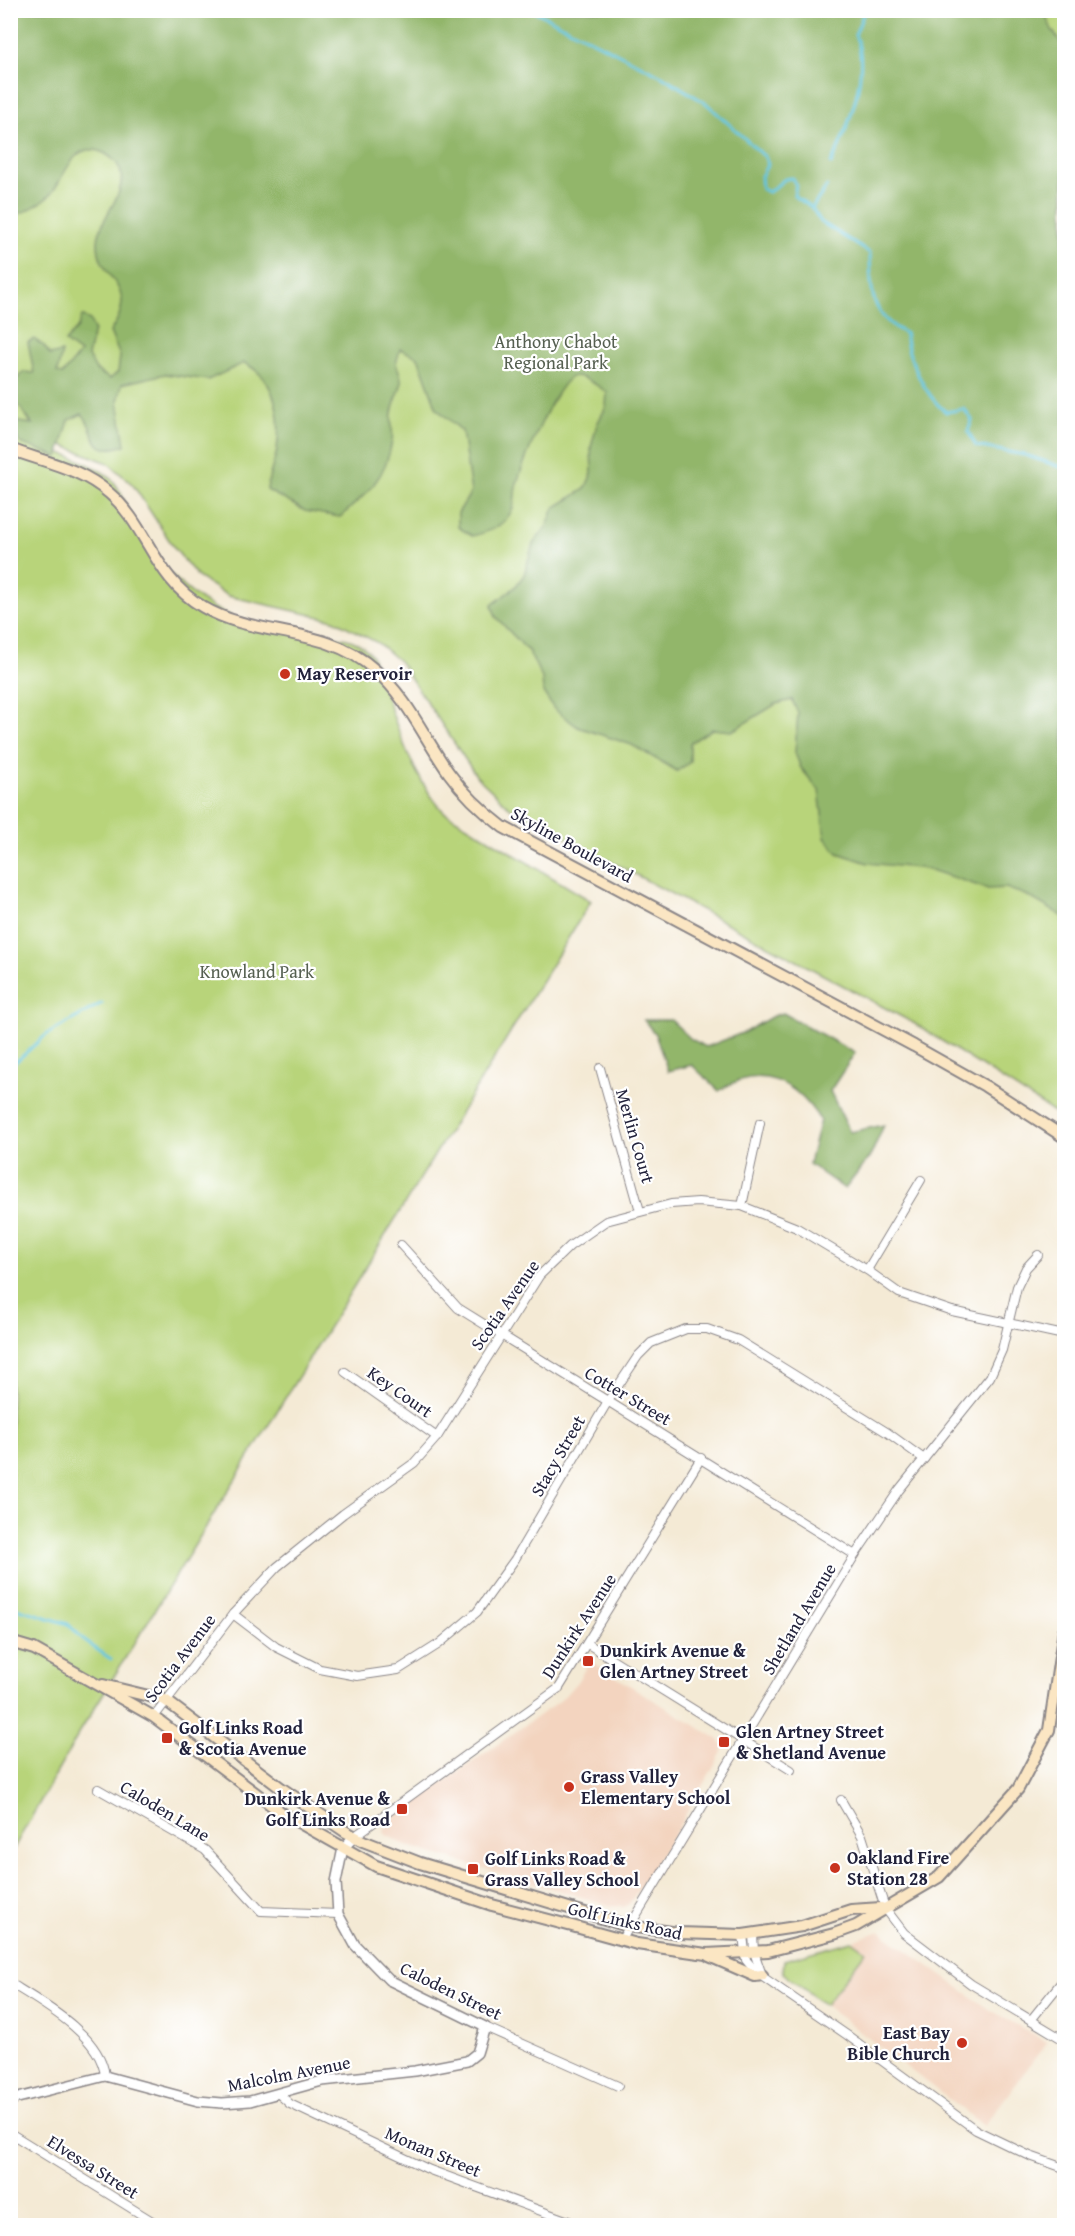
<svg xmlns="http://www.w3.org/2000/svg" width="1075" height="2236" viewBox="0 0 1075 2236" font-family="'Gentium Book Plus',serif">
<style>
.built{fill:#f3d4bf}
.green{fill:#b8d47a;stroke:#6d7b5a;stroke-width:1.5}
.forest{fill:#92b66a;stroke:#5a6c52;stroke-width:1.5}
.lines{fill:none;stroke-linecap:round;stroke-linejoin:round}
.stream{stroke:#61c5df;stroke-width:3}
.minor-casing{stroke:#8b8688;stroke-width:10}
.tertiary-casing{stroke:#8b8688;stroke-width:12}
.secondary-casing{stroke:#8b8688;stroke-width:14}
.minor{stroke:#fff;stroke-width:8}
.tertiary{stroke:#fff;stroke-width:9}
.secondary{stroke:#fbe6c3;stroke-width:10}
.poi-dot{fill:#c8321e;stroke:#fff;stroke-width:2}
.labels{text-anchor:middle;stroke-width:4.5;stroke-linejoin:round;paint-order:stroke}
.park-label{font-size:18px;fill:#566051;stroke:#fff}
.poi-label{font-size:18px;font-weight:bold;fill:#22223b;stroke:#fff;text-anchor:start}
.street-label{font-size:18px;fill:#22223b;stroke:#fff}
</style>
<rect width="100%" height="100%" fill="#fff"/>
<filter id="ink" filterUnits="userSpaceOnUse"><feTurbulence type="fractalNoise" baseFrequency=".0167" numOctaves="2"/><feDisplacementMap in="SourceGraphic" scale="12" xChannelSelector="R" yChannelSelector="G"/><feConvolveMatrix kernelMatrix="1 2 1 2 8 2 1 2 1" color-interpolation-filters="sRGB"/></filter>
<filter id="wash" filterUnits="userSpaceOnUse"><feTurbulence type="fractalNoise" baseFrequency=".008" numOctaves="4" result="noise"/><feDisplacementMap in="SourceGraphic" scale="24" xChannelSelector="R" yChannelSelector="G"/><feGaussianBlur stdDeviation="1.35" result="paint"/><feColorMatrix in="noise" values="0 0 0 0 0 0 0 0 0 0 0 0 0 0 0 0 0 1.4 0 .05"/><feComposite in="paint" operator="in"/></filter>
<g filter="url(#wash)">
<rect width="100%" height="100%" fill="#f4ead5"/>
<g class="built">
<path d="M 590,1661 L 719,1740 L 723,1746 L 722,1752 L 675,1833 L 629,1904 L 625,1907 L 612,1906 L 408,1846 L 386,1835 L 384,1832 L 387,1822 L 561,1700 L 577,1682 Z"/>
<path d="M 880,1931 L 987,2008 L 1047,2042 L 984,2126 L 825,2005 L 865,1951 L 852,1941 Z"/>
</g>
<g class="green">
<path d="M 11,11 L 1064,11 L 1064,1119 L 917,1025 L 509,807 L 477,777 L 400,662 L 378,643 L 334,620 L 228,596 L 198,577 L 175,549 L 133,485 L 108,463 L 11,425 Z"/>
<path d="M 11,435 C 34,444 100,463 114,482 C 124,494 128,513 135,527 C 151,559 183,590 214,608 C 241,624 279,630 310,635 C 334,638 356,634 372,656 C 391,706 407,772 444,812 L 591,901 L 81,1730 L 11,1853 Z"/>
<path d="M 852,1941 L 866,1951 L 825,2005 L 783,1973 L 784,1960 Z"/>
</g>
<g class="forest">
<path d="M 11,10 L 1044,11 L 1052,30 L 1064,47 L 1064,917 L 1028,896 L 1006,888 L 988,889 L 928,869 L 868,863 L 838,853 L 825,838 L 819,790 L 801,768 L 795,753 L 798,713 L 792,700 L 776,704 L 732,731 L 712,729 L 690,743 L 690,762 L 677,771 L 632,745 L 578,727 L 554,709 L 543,692 L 542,678 L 529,652 L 496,617 L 492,605 L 515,587 L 524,575 L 533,544 L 547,526 L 554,508 L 585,489 L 592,473 L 591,447 L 597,424 L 606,407 L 607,392 C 599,387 585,376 575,376 C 557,377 523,464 517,483 C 514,491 516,502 512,510 C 504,527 488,532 472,536 L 458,527 L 458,513 L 471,492 L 462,431 L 437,409 L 418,357 L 400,349 L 396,364 C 408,389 396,390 392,413 C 390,422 394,432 392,441 C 386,478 367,494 340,517 L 305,511 L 267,490 C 268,475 275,463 277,449 C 282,416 276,378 244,363 L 208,380 L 165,374 L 122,384 L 118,401 L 125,445 C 87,458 98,431 82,414 L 69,420 L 58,457 L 20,443 L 13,430 L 13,421 L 32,424 L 20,407 L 11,400 L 11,384 L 24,372 L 34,373 L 28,342 L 34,339 L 44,346 L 50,355 L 62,352 L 57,373 L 63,374 L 80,353 L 65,342 L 78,327 L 82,316 L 90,320 L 94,330 L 88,356 L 96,370 L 110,379 L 118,372 L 120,356 L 110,332 C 143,284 97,282 98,242 C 99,217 125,197 121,174 C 120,165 112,157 104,153 C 70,137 65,183 47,198 C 38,206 22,213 11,217 Z"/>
<path d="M 783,1013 L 855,1053 L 830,1091 L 850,1132 L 884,1125 L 871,1155 L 845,1189 L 809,1164 L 820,1120 C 796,1082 760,1062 719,1091 L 692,1065 L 668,1071 L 655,1034 L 644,1020 L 671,1020 L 691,1039 L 706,1047 L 745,1032 L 773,1016 Z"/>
</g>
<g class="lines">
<g class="stream">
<path d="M 532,10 L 662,76 L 707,104 L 765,157 L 768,164 L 761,176 L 762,189 L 769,192 L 785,179 L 792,178 L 796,185 L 794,196 L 812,208 L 821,222 L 870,253 C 871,289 869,315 905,333 C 908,359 925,396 946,412 L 964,409 L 972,420 L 968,431 L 976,446 L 1025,455 L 1064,468"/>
<path d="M 831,164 C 847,131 872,69 855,35 L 865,10"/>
<path d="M 812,208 L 827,186"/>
<path d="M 10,1067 L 46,1035 L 102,1003"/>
<path d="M 10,1606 L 68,1624 L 86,1642 L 111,1659"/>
</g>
</g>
</g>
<g filter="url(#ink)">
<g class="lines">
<g class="minor-casing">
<g id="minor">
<path d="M 600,1068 L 640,1211"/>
<path d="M 742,1206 L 760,1123"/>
<path d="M 401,1245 L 458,1308 L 855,1555"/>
<path d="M 867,1270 L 921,1180"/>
<path d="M 345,1372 L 437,1437"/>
<path d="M 233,1614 L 276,1647 L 320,1669 L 357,1676 L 398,1670 L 439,1644 L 477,1612 L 515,1559 L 608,1401 L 638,1356 L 651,1343 L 686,1329 L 707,1329 L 738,1340 L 888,1433 L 924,1459"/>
<path d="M 588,1644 L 791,1770"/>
<path d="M 154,1717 L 233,1614 L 277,1567 L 343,1514 L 414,1463 L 437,1437 L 539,1276 L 570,1246 L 606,1221 L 671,1204 L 698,1202 L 742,1206 L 797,1228 L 867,1270 L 899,1293 L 952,1311 L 1064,1335"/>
<path d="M 98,1789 L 205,1850 L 261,1911 L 338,1914"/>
<path d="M 841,1800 L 862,1836 L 885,1908 L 904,1933 L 971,1984 L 1064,2040"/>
<path d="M 355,1836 L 559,1688 L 701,1458"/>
<path d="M 753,1934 L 754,1952 L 762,1975"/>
<path d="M 743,1935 L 746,1960 L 757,1973 L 847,2035 L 976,2130 L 1030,2156 L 1064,2168"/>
<path d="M 622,1939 L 855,1555 L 899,1490 L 990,1377 L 1002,1350 L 1017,1287 L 1026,1268 L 1038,1255"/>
<path d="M 10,1983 C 42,2003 101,2035 105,2076"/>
<path d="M 1031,2020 L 1064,1979"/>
<path d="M 485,2027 L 618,2086"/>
<path d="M 279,2094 L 290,2104 L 430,2170 L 582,2226"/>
<path d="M 10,2133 L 160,2226"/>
</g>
</g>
<g class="tertiary-casing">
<path id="tertiary" d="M 10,2100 L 105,2076 L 198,2101 L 222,2103 L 250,2101 L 322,2081 L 415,2071 L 467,2061 L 477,2053 L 485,2027 L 389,1980 L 355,1945 L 338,1914 L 336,1882 L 343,1848 L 355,1836"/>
</g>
<g class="secondary-casing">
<g id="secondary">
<path d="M 10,449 C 44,462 81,468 109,493 C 148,526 154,579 203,607 C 257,639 324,624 375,670 C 408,698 424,738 449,773 C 464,794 482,811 503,827 L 914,1046 L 985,1086 L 1064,1137"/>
<path d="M 10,1642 L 34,1649 L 154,1717 L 282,1813 L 376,1866 L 492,1905 L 572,1926 L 637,1944 L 706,1954 L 768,1951 L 834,1934 L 856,1926 L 939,1877 L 1018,1789 L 1049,1730 L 1064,1630"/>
<path d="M 103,1685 L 165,1700 L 281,1788 L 346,1832 L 363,1841 L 420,1863 L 628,1926 L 679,1933 L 743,1935 L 802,1926 L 851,1910 L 881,1908"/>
<path d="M 709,1956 L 755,1976 L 762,1975"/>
</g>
</g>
<use href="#minor" class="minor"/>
<use href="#tertiary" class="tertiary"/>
<use href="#secondary" class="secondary"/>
</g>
</g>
<g class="poi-dot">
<circle cx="285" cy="674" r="6"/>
<rect x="582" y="1655" width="12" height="12" rx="3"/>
<rect x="161" y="1732" width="12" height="12" rx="3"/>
<rect x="718" y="1736" width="12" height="12" rx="3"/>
<circle cx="569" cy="1787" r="6"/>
<rect x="396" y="1803" width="12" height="12" rx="3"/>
<circle cx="835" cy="1868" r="6"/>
<rect x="467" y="1863" width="12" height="12" rx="3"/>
<circle cx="962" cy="2043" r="6"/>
</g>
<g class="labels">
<g class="park-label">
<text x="556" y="348">Anthony Chabot<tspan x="556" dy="21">Regional Park</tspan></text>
<text x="257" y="978">Knowland Park</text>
</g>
<g class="poi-label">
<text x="297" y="680">May Reservoir</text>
<text x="600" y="1657">Dunkirk Avenue &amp;<tspan x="600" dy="21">Glen Artney Street</tspan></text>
<text x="179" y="1734">Golf Links Road<tspan x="179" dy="21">&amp; Scotia Avenue</tspan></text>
<text x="736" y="1738">Glen Artney Street<tspan x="736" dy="21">&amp; Shetland Avenue</tspan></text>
<text x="581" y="1783">Grass Valley<tspan x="581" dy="21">Elementary School</tspan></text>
<text x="390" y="1805" text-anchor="end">Dunkirk Avenue &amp;<tspan x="390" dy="21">Golf Links Road</tspan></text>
<text x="847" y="1864">Oakland Fire<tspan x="847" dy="21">Station 28</tspan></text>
<text x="485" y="1865">Golf Links Road &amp;<tspan x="485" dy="21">Grass Valley School</tspan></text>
<text x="950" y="2039" text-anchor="end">East Bay<tspan x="950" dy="21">Bible Church</tspan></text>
</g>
<g class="street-label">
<text transform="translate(572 845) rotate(29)" y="6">Skyline Boulevard</text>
<text transform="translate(635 1136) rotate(74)" y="6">Merlin Court</text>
<text transform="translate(505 1305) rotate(-55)" y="6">Scotia Avenue</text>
<text transform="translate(400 1392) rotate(35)" y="6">Key Court</text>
<text transform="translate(628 1396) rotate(31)" y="6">Cotter Street</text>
<text transform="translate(558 1456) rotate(-60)" y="6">Stacy Street</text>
<text transform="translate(799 1619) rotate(-59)" y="6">Shetland Avenue</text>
<text transform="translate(579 1626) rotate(-57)" y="6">Dunkirk Avenue</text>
<text transform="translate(180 1658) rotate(-53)" y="6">Scotia Avenue</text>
<text transform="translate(165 1811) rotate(31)" y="6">Caloden Lane</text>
<text transform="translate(625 1921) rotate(13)" y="6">Golf Links Road</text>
<text transform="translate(451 1991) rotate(26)" y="6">Caloden Street</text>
<text transform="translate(289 2074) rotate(-11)" y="6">Malcolm Avenue</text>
<text transform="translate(433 2152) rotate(23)" y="6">Monan Street</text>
<text transform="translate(93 2167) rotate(32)" y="6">Elvessa Street</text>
</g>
</g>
<rect width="1075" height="2236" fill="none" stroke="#fff" stroke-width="36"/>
</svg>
